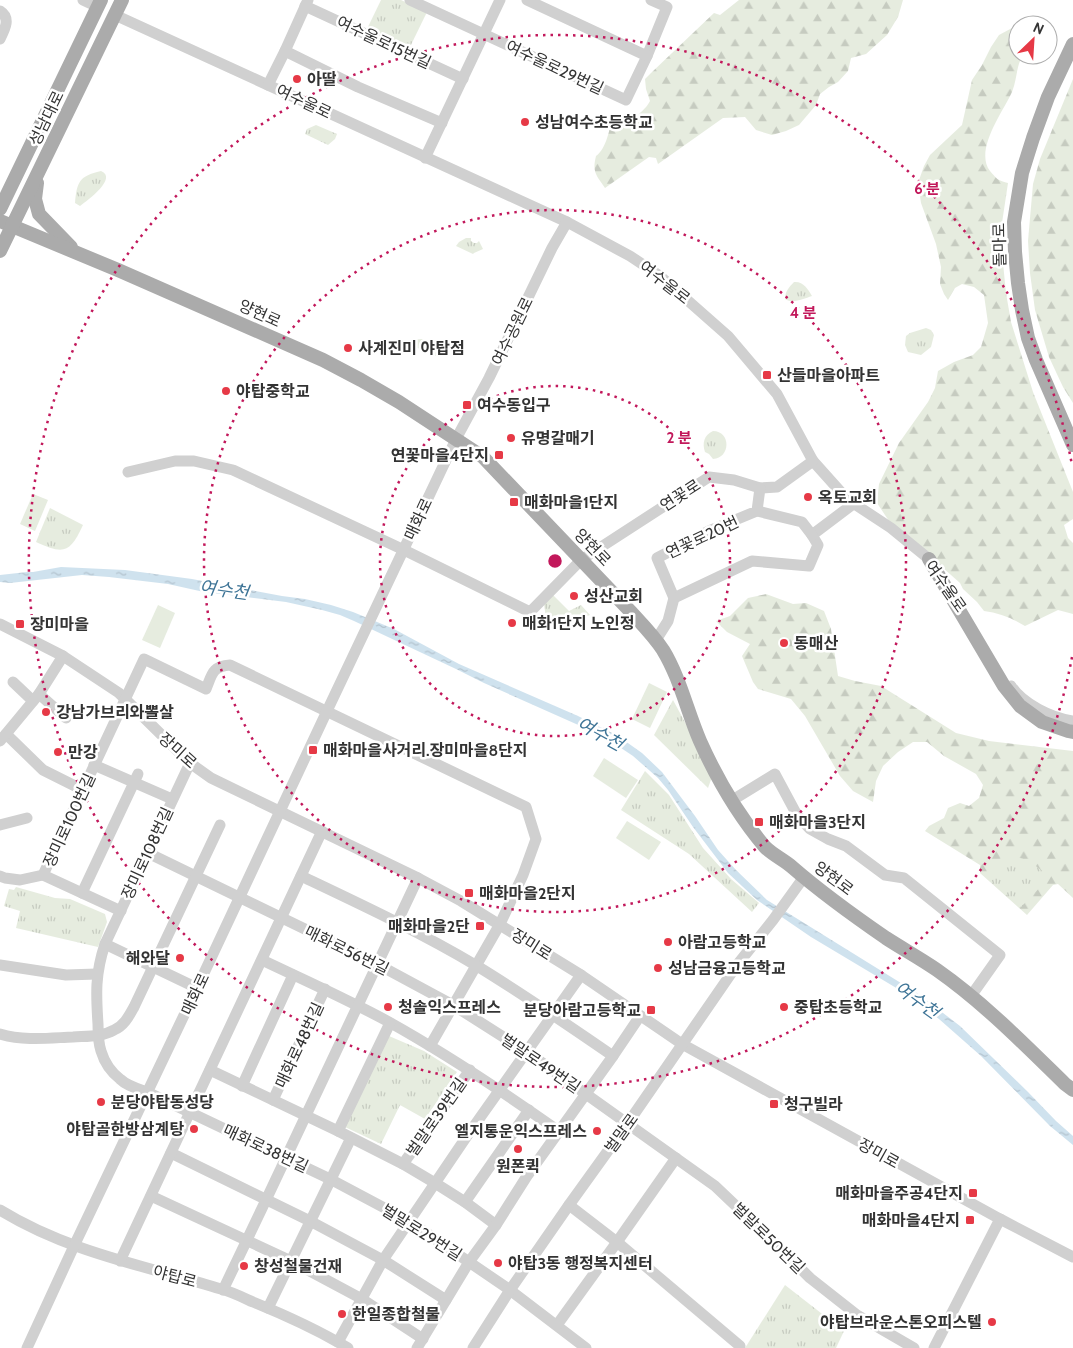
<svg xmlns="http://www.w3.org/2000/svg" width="1073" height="1348" viewBox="0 0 1073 1348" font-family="Cabin,'Noto Sans KR',sans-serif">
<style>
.green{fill:#e6ecdf}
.forest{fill:url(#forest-firs)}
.park{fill:url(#park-tufts)}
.water{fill:url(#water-ripples)}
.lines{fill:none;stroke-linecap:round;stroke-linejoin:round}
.minor{stroke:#d0d0d0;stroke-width:11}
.major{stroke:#ababab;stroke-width:14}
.ring{fill:none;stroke:#c2185b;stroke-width:2.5;stroke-dasharray:2.5 5}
.poi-dot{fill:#e63946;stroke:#fff;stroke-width:2}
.labels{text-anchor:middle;stroke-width:5;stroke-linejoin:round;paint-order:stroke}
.street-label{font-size:16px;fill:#333;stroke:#fff}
.poi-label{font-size:16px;font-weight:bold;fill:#333;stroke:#fff;text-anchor:start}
.water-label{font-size:18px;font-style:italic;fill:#3f7597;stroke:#fff}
.centre{fill:#c2185b;stroke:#fff;stroke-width:2.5}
.ring-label{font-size:15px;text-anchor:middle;font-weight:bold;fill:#c2185b;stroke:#fff;stroke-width:5;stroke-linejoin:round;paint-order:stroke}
</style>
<defs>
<pattern id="forest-firs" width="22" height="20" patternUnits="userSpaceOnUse" patternTransform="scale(1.25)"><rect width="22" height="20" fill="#e6ecdf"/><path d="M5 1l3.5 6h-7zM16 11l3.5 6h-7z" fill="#c6cbc0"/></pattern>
<pattern id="park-tufts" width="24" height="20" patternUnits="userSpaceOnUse" patternTransform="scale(1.25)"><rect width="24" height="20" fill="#e6ecdf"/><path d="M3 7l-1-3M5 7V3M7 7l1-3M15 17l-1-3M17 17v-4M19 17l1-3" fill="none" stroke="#c6cbc0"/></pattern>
<pattern id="water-ripples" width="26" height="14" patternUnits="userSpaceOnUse" patternTransform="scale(1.25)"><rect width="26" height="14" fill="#cfe2ee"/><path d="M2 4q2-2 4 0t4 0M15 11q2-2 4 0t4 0" fill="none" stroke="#b2c2cd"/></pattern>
</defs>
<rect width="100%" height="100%" fill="#fff"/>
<g class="green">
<path d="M 33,494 L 48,500 L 35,531 L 20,524 Z"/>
<path d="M 158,605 L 175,613 L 160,648 L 142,640 Z"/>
<path d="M 649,683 L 667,692 L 650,728 L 632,719 Z"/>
<path d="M 604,758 L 638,780 L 626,798 L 593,776 Z"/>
<path d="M 627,821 L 661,842 L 649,860 L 616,838 Z"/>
</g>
<g class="forest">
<path d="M 739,0 L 903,0 L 898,17 L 887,35 L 866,54 L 851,58 L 848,71 L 838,82 L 829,87 L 820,94 L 816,105 L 799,125 L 786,131 L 772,135 L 756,130 L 745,117 L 723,118 L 658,164 L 656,158 L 649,157 L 605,188 C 596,175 592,172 596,156 C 607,148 609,129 613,117 C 625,124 629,123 639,114 C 643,110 647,107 650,101 L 646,89 L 645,79 L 651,73 L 714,13 L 720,15 Z"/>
<path d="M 1018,27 L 1018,55 L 1023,55 C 1016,66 1017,80 1012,92 C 1003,112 974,150 990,171 C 997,179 997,180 1008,183 L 1002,223 L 1003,263 L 1006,293 L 1011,322 L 1033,392 L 1073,492 L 1073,519 L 1064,525 L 1068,538 L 1073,543 L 1073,614 L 1058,610 L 1025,626 C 1012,618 999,613 984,611 L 977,602 L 963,589 L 960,583 L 942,567 L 938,561 L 889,521 L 877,503 L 879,484 L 899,443 L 928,402 L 935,388 L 938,371 L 954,362 L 973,355 L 981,347 L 988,323 L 984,295 L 974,287 L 962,284 L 955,288 L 948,300 L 944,294 L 940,284 L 941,267 L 936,244 L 921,203 L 918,183 L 924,166 L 930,155 L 962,125 L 972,80 L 982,65 L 991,47 L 999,35 L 1012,28 Z"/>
<path d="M 1073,79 L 1073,403 L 1063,387 L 1049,357 L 1035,310 L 1030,273 L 1028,241 L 1033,184 L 1040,159 Z"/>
<path d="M 766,594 L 793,604 L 806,603 L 824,611 L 831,629 L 838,676 L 855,681 L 881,686 L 956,733 L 989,741 L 1073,751 L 1073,898 L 1058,884 L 1053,885 L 1027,915 L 980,873 L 980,865 L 925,831 L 929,826 L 944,818 L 948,808 L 960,803 L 969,806 L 979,798 L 983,785 L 976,774 L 944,756 L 927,742 L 913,742 L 898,752 L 883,766 L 876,781 L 873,802 L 853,791 L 840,776 L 805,716 L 791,699 L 758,689 L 753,682 L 742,656 L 750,644 L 727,632 L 716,621 L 730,616 L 748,598 Z"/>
</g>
<g class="park">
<path d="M 381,0 L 401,0 L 427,12 L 408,51 L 366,31 Z"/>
<path d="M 316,125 L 337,134 L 335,139 L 328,145 L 305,134 L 307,129 Z"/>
<path d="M 101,171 C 118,178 88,200 80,206 L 75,203 C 77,182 79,176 101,171 Z"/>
<path d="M 466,238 L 471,238 L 471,241 L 474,243 L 477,243 L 479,241 L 483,249 L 474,253 L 473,254 L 456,246 L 459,242 Z"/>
<path d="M 794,282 C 803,281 808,289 812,296 C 803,299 793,304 785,299 C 785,292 789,287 794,282 Z"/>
<path d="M 926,328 L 931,330 L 934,335 L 931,347 L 921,355 L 908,352 L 905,345 L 906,336 L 910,333 Z"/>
<path d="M 422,339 C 430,341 433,345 437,352 L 436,356 L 411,345 L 411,340 Z"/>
<path d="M 713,431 C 731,431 731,458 713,459 L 709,454 L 705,452 C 702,443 704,435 713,431 Z"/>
<path d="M 50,508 L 83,525 C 70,553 64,555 36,542 Z"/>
<path d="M 553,595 L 569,611 L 581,605 L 590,615 L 555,626 L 546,618 L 544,604 Z"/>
<path d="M 673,700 L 713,774 L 708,788 L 654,735 Z"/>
<path d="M 645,771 L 669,795 L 703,848 L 731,879 L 759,903 L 752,912 L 689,854 L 621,810 Z"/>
<path d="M 1004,854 L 1028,860 L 1050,877 L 1021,907 L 986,877 Z"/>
<path d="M 16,887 L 55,898 L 70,899 L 105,914 L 107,922 L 98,947 L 16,928 L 20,911 L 4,906 L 9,889 L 14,890 Z"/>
<path d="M 389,1036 L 424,1051 L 457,1072 L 425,1119 L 400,1105 L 381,1144 L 345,1127 Z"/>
<path d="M 785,1285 L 844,1331 L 836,1348 L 745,1348 Z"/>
</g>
<path class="water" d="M 61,567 L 125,570 L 192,579 L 282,596 L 305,599 L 331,605 L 353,612 L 394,629 L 459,664 L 578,716 L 618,736 L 642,753 L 662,772 L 695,816 L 718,850 L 736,870 L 767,900 L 917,993 L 960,1026 L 1028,1092 L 1056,1121 L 1073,1136 L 1073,1145 L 1050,1126 L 981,1056 L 939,1019 L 898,989 L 811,937 L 757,900 L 728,873 L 693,827 L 668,790 L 658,778 L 633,756 L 603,736 L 484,683 L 456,669 L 354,621 L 340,615 L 322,610 L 286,602 L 204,592 L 168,584 L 109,577 L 82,575 L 10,583 L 0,582 L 0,575 L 27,572 L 33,572 Z"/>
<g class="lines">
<g class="minor">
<path d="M 83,0 L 98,7"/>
<path d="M 410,0 L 626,100 L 647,56 L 667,7 L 651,0"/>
<path d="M 527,0 L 647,56"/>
<path d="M 305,6 L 463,79"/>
<path d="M 0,11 C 11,18 5,29 0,39"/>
<path d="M 115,15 L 567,222 L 630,256 L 660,276 L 728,336 L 777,394 L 813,461 L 847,499 L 891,528 L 929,559 L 933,565"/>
<path d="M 285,51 L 358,87 L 442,123"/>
<path d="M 268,85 L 285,51 L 308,0"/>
<path d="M 425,158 L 500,0"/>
<path d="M 128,472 L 175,461 L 194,461 L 233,470 L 404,550 L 530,612 L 581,560 L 709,477 L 734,480 L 760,488 L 777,487 L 813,461"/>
<path d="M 760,488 L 757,511 L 711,530 L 657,558 L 674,598 L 752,561 L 809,566 L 818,545 L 812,535 L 853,504"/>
<path d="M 757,511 L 802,522 L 812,535"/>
<path d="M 0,624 L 63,656 L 119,693 L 190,763 L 211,778 L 418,878 L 461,901 L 581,975 L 682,1044 L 1000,1219 L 1073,1257"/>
<path d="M 656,640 L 668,621 L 674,598"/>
<path d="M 13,682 L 33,701"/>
<path d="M 1011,686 C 1023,704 1051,718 1073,721"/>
<path d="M 39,694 L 66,718"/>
<path d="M 6,734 L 43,770 L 83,790"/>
<path d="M 0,741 L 39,694 L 63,656"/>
<path d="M 190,763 L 105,944 C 95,974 96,994 98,1024 C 98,1033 98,1042 101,1051 C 104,1061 111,1072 120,1079 C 127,1086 138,1089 147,1092 L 330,1179 L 409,1221 L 510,1290 L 586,1348"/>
<path d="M 94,765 L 172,799"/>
<path d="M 731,801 L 775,774 L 797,815 L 810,829 L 828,839 L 846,846 L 885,875 L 904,878 L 1000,955 L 971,996"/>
<path d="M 0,825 L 27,818"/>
<path d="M 148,853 L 377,964 L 453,1005 L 527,1052 L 715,1186 L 776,1244 L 810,1278 L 857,1315 L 914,1348"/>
<path d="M 43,875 L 144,659 L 206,689 C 212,675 212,666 230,665 L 526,807 L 536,839 L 523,875 L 500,924 L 430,1046"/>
<path d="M 0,876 L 5,878 L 20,880 L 43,875 L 121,911"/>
<path d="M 301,876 C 360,904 420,932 477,966 C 523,994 568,1025 613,1056"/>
<path d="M 82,893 L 138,774"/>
<path d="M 105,944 L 197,988"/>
<path d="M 262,960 C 304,980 347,999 389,1022 C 448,1055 505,1093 560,1132"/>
<path d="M 0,965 L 66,975 L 97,974"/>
<path d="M 0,1034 C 24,1041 48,1038 73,1037 C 87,1036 102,1037 114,1030 C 124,1026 129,1016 134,1007 L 220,825"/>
<path d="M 210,1070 L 338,1131 L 403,1164 L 435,1183 L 465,1202 L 496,1225"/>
<path d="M 242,1086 L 293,975"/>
<path d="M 273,1100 L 325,989"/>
<path d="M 338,1131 L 390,1023"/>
<path d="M 171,1153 L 310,1221 L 383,1260 L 446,1300"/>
<path d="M 403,1164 L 470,1070"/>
<path d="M 151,1196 L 291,1261 L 362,1299 L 423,1339"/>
<path d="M 465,1202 L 529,1110"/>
<path d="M 569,1205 L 617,1242 L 740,1346"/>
<path d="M 0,1210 C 68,1252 146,1266 221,1289 C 232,1292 242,1297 253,1302 C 285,1315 318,1330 348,1348"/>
<path d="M 120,1261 L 322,831"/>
<path d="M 223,1290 L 266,1200 L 418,878"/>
<path d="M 268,1308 L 351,1138"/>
<path d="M 557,1325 L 617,1242 L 676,1158"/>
<path d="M 338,1342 L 383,1260 L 467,1136 L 581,975"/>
<path d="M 27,1348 L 74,1246 L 197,988 L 327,711 L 456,439 L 489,378 L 552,248 L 567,222"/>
<path d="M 417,1348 L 469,1262 L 496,1225 L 527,1176 L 613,1056 L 640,1016"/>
<path d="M 473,1348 L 510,1290 L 569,1205 L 628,1123 L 737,965 L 773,920 L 804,877"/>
<path d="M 934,1348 L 1000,1219"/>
</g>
<g class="major">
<path d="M 1073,44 L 1048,97 L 1033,138 L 1022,173 L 1014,222 L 1015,252 L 1018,283 L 1022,310 L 1028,338 L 1036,360 L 1073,445"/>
<path d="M 37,183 L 35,199 L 39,214 L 71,247"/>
<path d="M 0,209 L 101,0"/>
<path d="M 0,221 L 118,270 L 323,360 L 361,380 L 399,402 L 483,457 L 631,612 C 642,624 654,636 663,650 C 680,678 687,711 700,741 C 717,779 738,815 765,847 C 773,855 784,860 792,867 C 822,893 854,916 886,938 C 903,949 921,959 937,970 C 984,1003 1024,1044 1065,1084 L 1073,1090"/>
<path d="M 0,251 L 122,0"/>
<path d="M 929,559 L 1004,686 L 1020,706 L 1042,722 L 1068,731 L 1073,732"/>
</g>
</g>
<g class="ring">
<circle cx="555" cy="561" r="175"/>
<circle cx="555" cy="561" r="351"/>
<path d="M1072 657A526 526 0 1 1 1072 465"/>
</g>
<g class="poi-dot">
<circle cx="297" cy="79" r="5"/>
<circle cx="525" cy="122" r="5"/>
<circle cx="348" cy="348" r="5"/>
<rect x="762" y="370" width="10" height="10" rx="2.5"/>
<circle cx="226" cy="391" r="5"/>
<rect x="462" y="400" width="10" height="10" rx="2.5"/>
<circle cx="511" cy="438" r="5"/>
<rect x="494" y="450" width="10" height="10" rx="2.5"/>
<circle cx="808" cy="497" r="5"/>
<rect x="509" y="497" width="10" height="10" rx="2.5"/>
<circle cx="574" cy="596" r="5"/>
<circle cx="512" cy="623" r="5"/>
<rect x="15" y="619" width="10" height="10" rx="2.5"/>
<circle cx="784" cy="643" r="5"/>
<circle cx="46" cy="712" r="5"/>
<rect x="308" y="745" width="10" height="10" rx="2.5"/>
<circle cx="58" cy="752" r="5"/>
<rect x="754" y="817" width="10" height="10" rx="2.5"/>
<rect x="464" y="888" width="10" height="10" rx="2.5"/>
<rect x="475" y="921" width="10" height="10" rx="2.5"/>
<circle cx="668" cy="942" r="5"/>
<circle cx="180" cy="958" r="5"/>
<circle cx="658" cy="968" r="5"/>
<circle cx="388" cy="1007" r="5"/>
<circle cx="784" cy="1007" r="5"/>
<rect x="646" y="1005" width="10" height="10" rx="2.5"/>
<circle cx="101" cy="1102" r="5"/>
<rect x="769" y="1099" width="10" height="10" rx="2.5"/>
<circle cx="194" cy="1129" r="5"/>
<circle cx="597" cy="1131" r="5"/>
<circle cx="518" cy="1149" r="5"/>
<rect x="968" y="1188" width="10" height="10" rx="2.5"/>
<rect x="965" y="1215" width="10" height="10" rx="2.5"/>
<circle cx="498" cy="1263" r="5"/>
<circle cx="244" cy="1266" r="5"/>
<circle cx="342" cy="1314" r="5"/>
<circle cx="992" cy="1322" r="5"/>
</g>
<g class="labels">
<g class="street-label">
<text transform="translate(384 42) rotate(25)" y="6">여수울로15번길</text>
<text transform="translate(555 67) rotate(25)" y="6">여수울로29번길</text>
<text transform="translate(304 101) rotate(25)" y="6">여수울로</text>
<text transform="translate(46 118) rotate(-64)" y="6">성남대로</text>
<text transform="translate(999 245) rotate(-91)" y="6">돌마로</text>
<text transform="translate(665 282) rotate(38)" y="6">여수울로</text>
<text transform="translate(260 313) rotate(24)" y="6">양현로</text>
<text transform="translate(512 331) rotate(-64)" y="6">여수공원로</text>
<text transform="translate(680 495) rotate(-33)" y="6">연꽃로</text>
<text transform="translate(418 519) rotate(-65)" y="6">매화로</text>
<text transform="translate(702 537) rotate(-25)" y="6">연꽃로20번</text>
<text transform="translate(593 547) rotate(46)" y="6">양현로</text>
<text transform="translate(946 586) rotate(55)" y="6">여수울로</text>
<text transform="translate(178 750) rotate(42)" y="6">장미로</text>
<text transform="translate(69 820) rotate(-65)" y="6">장미로100번길</text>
<text transform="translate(147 853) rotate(-65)" y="6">장미로108번길</text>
<text transform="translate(834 878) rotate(37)" y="6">양현로</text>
<text transform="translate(532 944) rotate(32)" y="6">장미로</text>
<text transform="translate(347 950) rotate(26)" y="6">매화로56번길</text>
<text transform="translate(195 994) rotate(-65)" y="6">매화로</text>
<text transform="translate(299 1045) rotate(-65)" y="6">매화로48번길</text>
<text transform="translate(541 1063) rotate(34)" y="6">벌말로49번길</text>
<text transform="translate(436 1117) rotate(-55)" y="6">벌말로39번길</text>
<text transform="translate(621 1133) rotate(-54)" y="6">벌말로</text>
<text transform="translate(266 1148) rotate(25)" y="6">매화로38번길</text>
<text transform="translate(879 1153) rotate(29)" y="6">장미로</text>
<text transform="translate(422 1232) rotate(32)" y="6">벌말로29번길</text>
<text transform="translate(769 1238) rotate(44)" y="6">벌말로50번길</text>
<text transform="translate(175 1276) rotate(15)" y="6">야탑로</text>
</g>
<g class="poi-label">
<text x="307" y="85">아딸</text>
<text x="535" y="128">성남여수초등학교</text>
<text x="358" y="354">사계진미 야탑점</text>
<text x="777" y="381">산들마을아파트</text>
<text x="236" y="397">야탑중학교</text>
<text x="477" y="411">여수동입구</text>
<text x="521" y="444">유명갈매기</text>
<text x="489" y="461" text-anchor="end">연꽃마을4단지</text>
<text x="818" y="503">옥토교회</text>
<text x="524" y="508">매화마을1단지</text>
<text x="584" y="602">성산교회</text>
<text x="522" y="629">매화1단지 노인정</text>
<text x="30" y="630">장미마을</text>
<text x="794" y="649">동매산</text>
<text x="56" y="718">강남가브리와뽈살</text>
<text x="323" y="756">매화마을사거리.장미마을8단지</text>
<text x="68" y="758">만강</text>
<text x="769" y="828">매화마을3단지</text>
<text x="479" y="899">매화마을2단지</text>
<text x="470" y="932" text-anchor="end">매화마을2단</text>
<text x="678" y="948">아람고등학교</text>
<text x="170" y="964" text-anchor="end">해와달</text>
<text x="668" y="974">성남금융고등학교</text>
<text x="398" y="1013">청솔익스프레스</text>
<text x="794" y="1013">중탑초등학교</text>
<text x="641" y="1016" text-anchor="end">분당아람고등학교</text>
<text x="111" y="1108">분당야탑동성당</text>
<text x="784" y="1110">청구빌라</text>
<text x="184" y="1135" text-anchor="end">야탑골한방삼계탕</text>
<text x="587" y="1137" text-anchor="end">엘지통운익스프레스</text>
<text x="518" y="1172" text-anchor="middle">원폰퀵</text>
<text x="963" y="1199" text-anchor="end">매화마을주공4단지</text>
<text x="960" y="1226" text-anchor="end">매화마을4단지</text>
<text x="508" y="1269">야탑3동 행정복지센터</text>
<text x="254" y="1272">창성철물건재</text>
<text x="352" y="1320">한일종합철물</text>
<text x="982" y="1328" text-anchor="end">야탑브라운스톤오피스텔</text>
</g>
<g class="water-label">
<text transform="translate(224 590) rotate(8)" y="6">여수천</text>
<text transform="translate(600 734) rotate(29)" y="6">여수천</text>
<text transform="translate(917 1000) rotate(36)" y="6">여수천</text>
</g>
</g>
<circle cx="555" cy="561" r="8" class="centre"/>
<g class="ring-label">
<text x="927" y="194">6 분</text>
<text x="803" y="318">4 분</text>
<text x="679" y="443">2 분</text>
</g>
<g transform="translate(1033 40) rotate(25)"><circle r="24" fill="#ffffff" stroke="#adadad"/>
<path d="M0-4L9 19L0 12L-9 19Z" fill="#e63946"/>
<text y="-8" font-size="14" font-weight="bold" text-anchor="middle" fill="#333333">N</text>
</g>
</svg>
